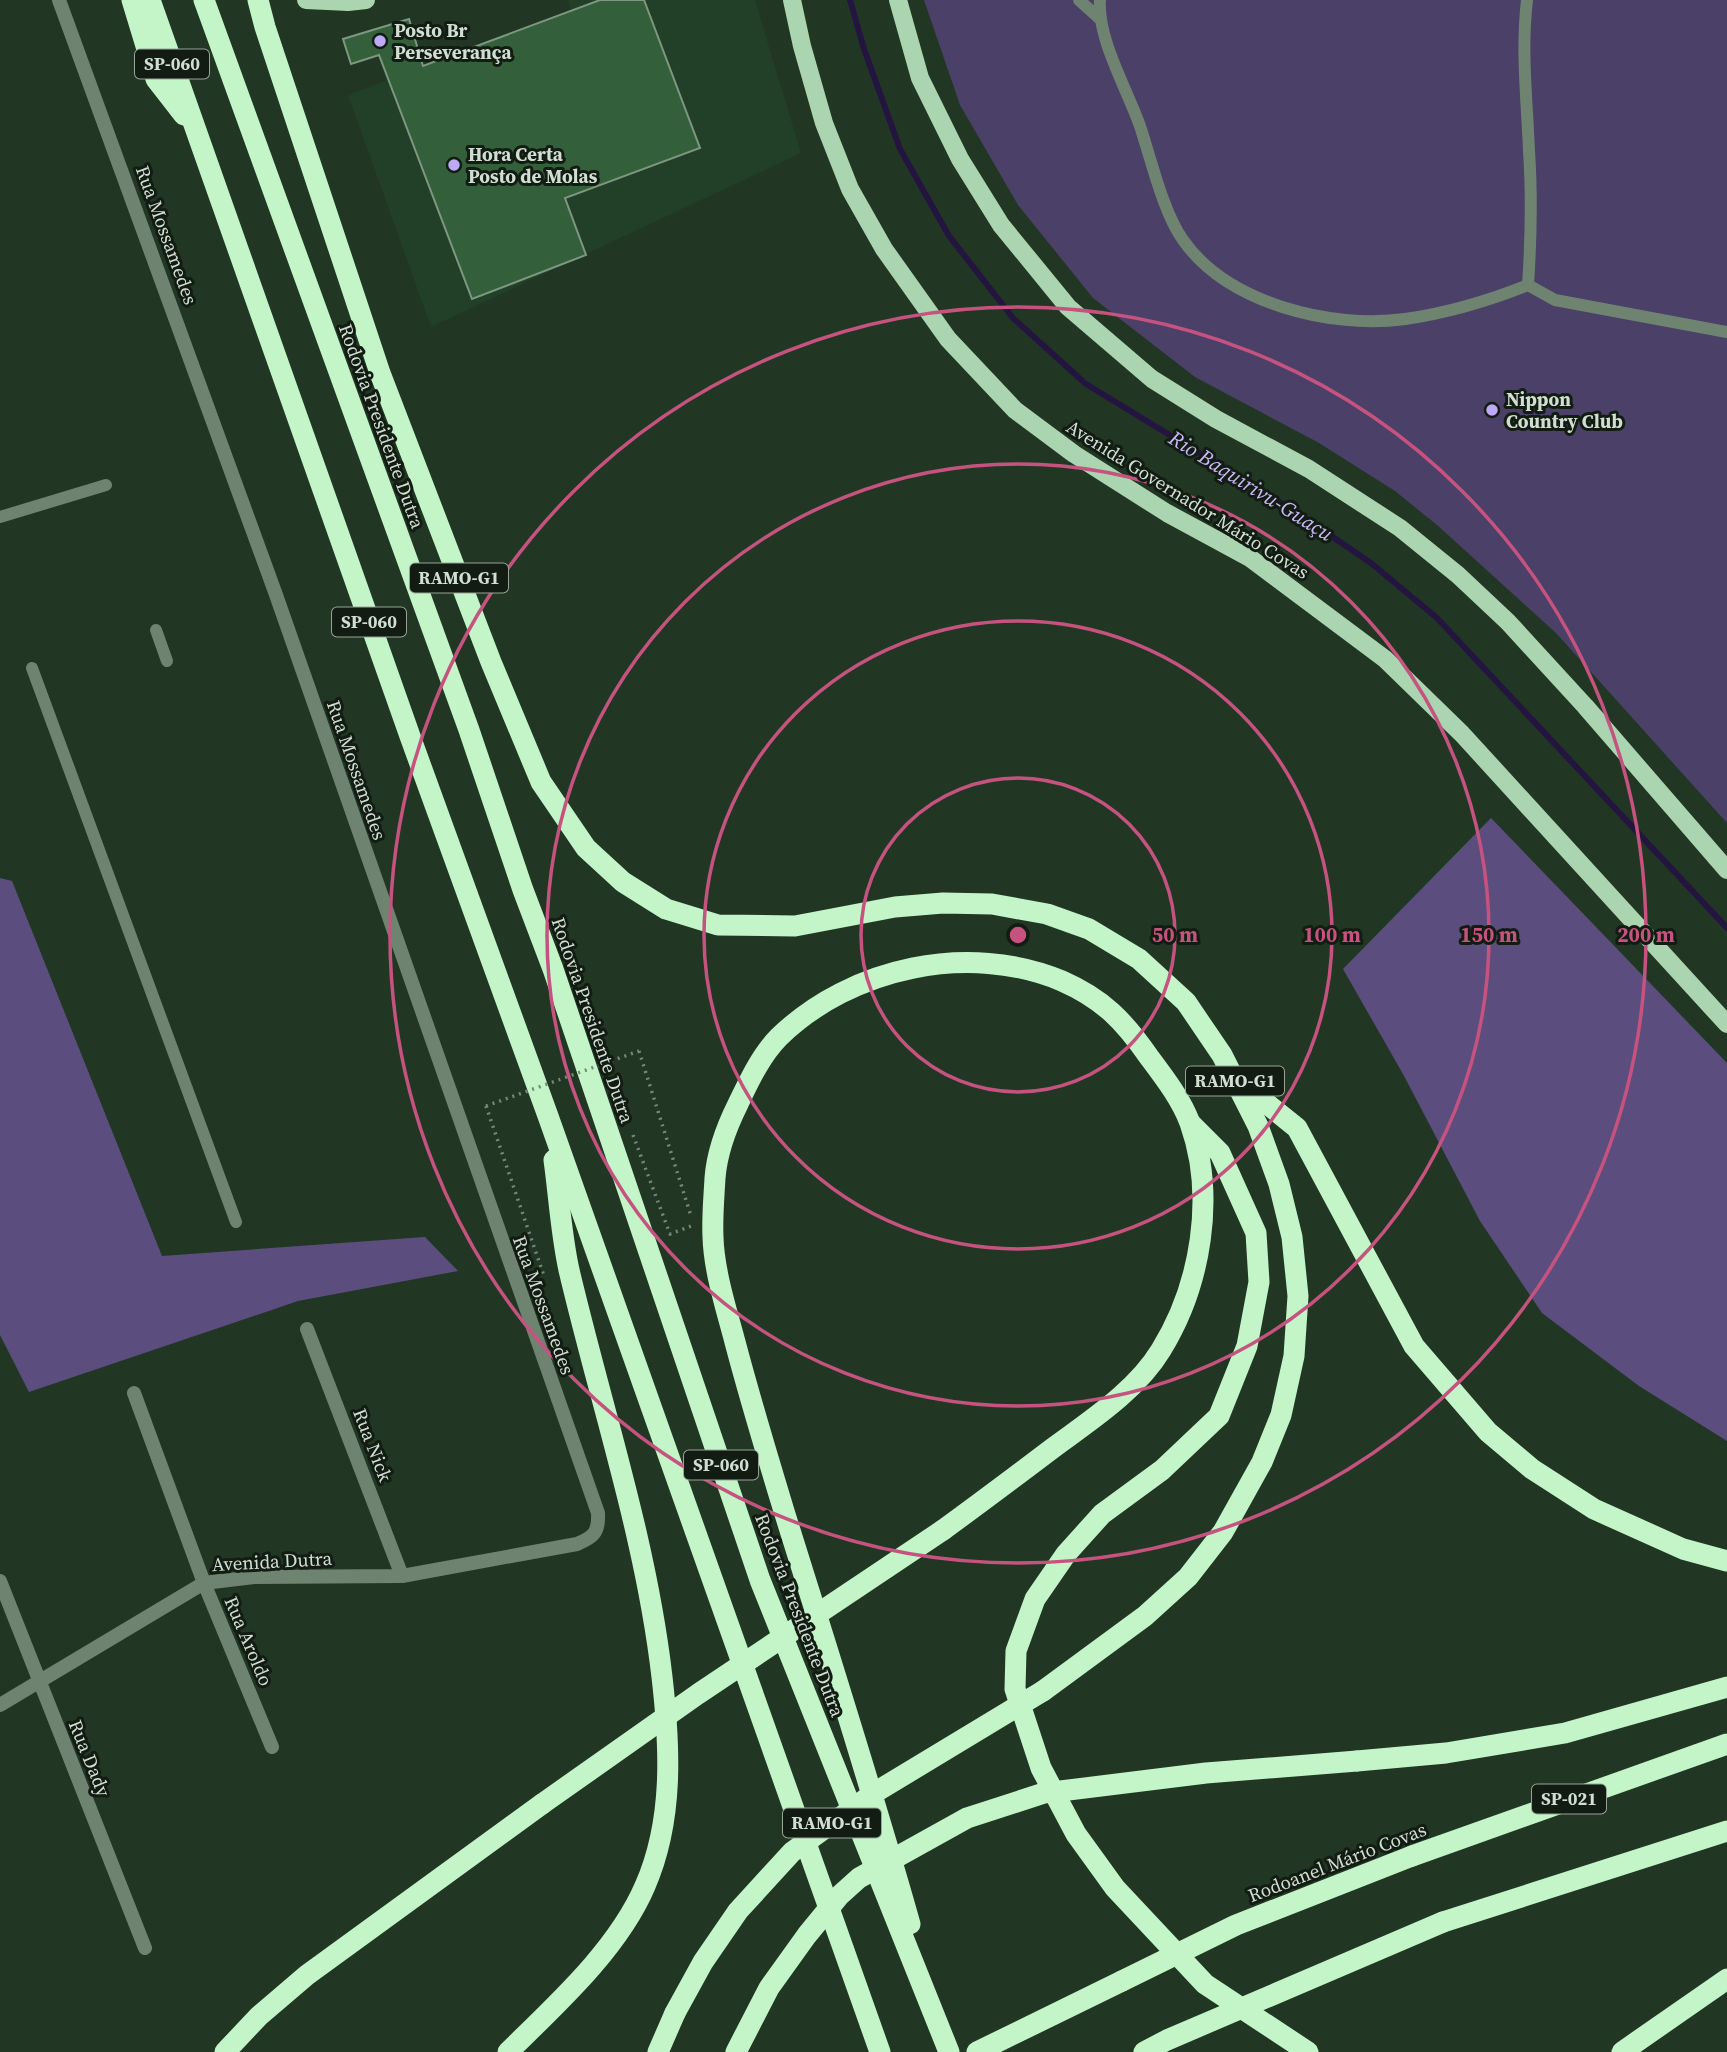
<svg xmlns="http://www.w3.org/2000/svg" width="1727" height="2052" viewBox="0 0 1727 2052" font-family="'Source Serif 4',serif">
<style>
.built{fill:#223f27}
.green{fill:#4b4067}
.forest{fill:#5b4e7e}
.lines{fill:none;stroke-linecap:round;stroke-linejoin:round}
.stream{stroke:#241540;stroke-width:6}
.building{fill:#335f3a;stroke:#7d9780;stroke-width:2}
.path{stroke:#778979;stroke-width:3.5;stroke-dasharray:2 5;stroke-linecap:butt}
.lane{stroke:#6f8371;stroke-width:12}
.street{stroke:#6f8371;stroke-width:14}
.primary{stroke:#abd4b0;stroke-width:18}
.highway{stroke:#c3f5c8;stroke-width:21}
.path-bridge{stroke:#778979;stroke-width:3.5;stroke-dasharray:2 5;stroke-linecap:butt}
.highway-bridge{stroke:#c3f5c8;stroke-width:21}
.ring{fill:none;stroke:#c6537f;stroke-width:3.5}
.poi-dot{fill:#bda9f5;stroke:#121c13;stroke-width:2.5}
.labels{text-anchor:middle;stroke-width:6;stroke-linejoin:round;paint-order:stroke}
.shield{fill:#121c13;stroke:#98a499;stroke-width:2}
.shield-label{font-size:18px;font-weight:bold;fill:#d1ded2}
.poi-label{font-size:19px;font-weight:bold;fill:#d1ded2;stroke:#121c13;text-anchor:start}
.street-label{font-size:19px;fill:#d1ded2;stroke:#121c13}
.water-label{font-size:21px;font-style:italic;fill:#c9baf7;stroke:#121c13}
.centre{fill:#c6537f;stroke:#121c13;stroke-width:3.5}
.ring-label{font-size:21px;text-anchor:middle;font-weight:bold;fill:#c6537f;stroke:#121c13;stroke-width:6;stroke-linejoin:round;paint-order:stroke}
</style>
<rect width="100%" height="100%" fill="#213724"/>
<path class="built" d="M 569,0 L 755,0 L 801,153 L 431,327 L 348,95 L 571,11 Z"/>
<path class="green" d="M 924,0 L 1727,0 L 1727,823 L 1556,633 L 1437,525 L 1395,491 L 1319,443 L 1195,377 L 1093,298 L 1018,205 L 960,105 Z"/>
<g class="forest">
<path d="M 1491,818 L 1727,1063 L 1727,1441 L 1639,1386 L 1542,1313 L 1480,1221 L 1403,1074 L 1343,969 Z"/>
<path d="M 0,878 L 12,881 L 162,1256 L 425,1237 L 458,1271 L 298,1301 L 29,1392 L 0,1335 Z"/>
</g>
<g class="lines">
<path class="stream" d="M 850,0 L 864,49 L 900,149 L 949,236 L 1013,318 L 1086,384 L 1299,514 L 1371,563 L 1437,618 L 1727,928"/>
</g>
<path class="building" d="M 600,0 L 644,0 L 700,148 L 565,198 L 586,255 L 472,299 L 379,55 L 351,64 L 343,39 L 409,19 L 423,66 Z"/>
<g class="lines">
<g class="path">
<path d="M 639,1051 L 691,1216"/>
<path d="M 486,1106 L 544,1276"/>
<path d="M 633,1135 L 670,1234 L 691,1226"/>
</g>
<g class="lane">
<path d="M 1079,0 L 1099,18"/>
<path d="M 1100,0 C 1097,38 1127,89 1140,126 C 1151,159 1163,212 1183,240 C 1228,304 1331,329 1405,319 C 1447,313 1488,301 1528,285 L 1555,300 L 1727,332"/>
<path d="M 1527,0 C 1521,51 1527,100 1529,151 C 1532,196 1531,240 1528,285"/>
<path d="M 0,517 L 106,485"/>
<path d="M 156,630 L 167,661"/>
<path d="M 32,668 L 236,1222"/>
</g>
<g class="street">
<path d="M 307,1329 L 402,1576"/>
<path d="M 134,1393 L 204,1583 L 272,1747"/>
<path d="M 0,1581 L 145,1948"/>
<path d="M 0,1705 L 204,1583 L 254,1577 L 402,1576 L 577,1544 C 594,1537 599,1532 598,1513 L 275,592 L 59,0"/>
</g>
<g class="primary">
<path d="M 306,0 L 348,2 L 366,0"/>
<path d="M 792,0 L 802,46 L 824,123 L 850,189 L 884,249 L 948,339 L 1015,410 L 1074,454 L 1167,513 L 1250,558 L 1385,659 L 1462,734 L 1727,1024"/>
<path d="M 898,0 L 920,78 L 960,159 L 1001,225 L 1068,307 L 1152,379 L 1216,419 L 1309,469 L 1400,528 L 1458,575 L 1508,622 L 1585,706 L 1727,870"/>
</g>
<g class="highway">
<path d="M 132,0 L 156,79 L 184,115"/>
<path d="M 150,0 L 411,739 L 548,1116 L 880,2052"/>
<path d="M 204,0 L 469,730 L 523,890 L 553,969 L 760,1580 L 949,2052"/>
<path d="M 258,0 L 265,27 L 380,373 L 491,662 L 541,782 L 586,848 L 623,882 L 666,909 L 718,925 L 795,926 L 895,907 L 943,903 L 992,904 L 1047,914 L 1089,929 L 1139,959 L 1186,1002 L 1222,1055 L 1258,1126 L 1279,1184 L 1292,1237 L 1298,1296 L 1294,1356 L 1281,1415 L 1262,1462 L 1223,1532 L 1188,1577 L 1145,1616 L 1043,1691"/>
<path d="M 1240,1082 L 1297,1128 L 1414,1346 L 1488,1432 L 1532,1469 L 1594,1509 L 1683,1549 L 1727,1561"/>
<path d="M 1191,1124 L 1220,1153 L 1256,1233 L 1259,1282 L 1247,1346 L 1219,1416 L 1162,1470 L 1102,1514 L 1066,1554 L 1035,1599 L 1016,1651 L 1015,1689 L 1041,1768 L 1076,1834 L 1115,1888 L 1205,1984 L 1308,2052"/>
<path d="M 1357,1761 L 1446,1753 L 1565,1733 L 1727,1687"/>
<path d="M 1412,1856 L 1727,1744"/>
<path d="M 1443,1922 L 1727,1831"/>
<path d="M 910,1924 C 871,1786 827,1649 784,1511 C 767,1455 750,1399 735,1342 C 726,1308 714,1271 713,1237 C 712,1217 714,1197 715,1178 C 717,1152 727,1126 738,1104 C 749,1081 761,1055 779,1037 C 851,967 969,942 1062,981 C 1103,999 1124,1021 1149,1057 C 1164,1077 1181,1099 1190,1123 C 1216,1196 1201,1285 1161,1350 C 1136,1391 1091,1420 1053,1448 C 1016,1476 980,1503 943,1530"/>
<path d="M 225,2052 L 259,2016 L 307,1975 L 542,1804"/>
<path d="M 508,2052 C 557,2004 618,1949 645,1886 C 674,1820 670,1746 662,1677 C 646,1538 601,1406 569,1270 C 561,1234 559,1196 554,1160"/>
<path d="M 658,2052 L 675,2013"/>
<path d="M 977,2052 L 1122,1981"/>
<path d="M 1622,2052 L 1727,1979"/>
</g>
<path class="path-bridge" d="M 486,1106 L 639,1051"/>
<g class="highway-bridge">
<path d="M 542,1804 L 698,1694 L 943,1530"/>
<path d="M 1122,1981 L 1236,1925 L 1412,1856"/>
<path d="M 675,2013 L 703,1962 L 738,1911 L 792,1852 L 874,1793 L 1043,1691"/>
<path d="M 736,2052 L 769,1988 L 807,1935 L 839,1896 L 859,1878 L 967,1818 L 1044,1793 L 1206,1773 L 1357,1761"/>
<path d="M 1144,2052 L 1167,2040 L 1443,1922"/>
</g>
</g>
<g class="ring">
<circle cx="1018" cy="935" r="157"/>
<circle cx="1018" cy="935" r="314"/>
<circle cx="1018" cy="935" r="471"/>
<circle cx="1018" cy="935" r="628"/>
</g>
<g class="poi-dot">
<circle cx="380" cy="41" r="7"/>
<circle cx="454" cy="165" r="7"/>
<circle cx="1492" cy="410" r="7"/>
</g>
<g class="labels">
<g class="shield">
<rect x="135" y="49.5" width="74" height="29" rx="5"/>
<rect x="410" y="563.5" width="98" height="29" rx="5"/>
<rect x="332" y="607.5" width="74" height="29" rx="5"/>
<rect x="1186" y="1066.5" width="98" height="29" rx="5"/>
<rect x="684" y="1450.5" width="74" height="29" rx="5"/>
<rect x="1532" y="1784.5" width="74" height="29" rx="5"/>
<rect x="783" y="1808.5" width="98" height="29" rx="5"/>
</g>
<g class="shield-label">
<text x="172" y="70">SP-060</text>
<text x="459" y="584">RAMO-G1</text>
<text x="369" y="628">SP-060</text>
<text x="1235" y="1087">RAMO-G1</text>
<text x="721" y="1471">SP-060</text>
<text x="1569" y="1805">SP-021</text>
<text x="832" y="1829">RAMO-G1</text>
</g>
<g class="poi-label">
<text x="394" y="37">Posto Br<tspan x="394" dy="22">Perseverança</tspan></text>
<text x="468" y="161">Hora Certa<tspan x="468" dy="22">Posto de Molas</tspan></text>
<text x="1506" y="406">Nippon<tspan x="1506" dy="22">Country Club</tspan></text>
</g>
<g class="street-label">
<text transform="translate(167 235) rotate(70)" y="7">Rua Mossamedes</text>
<text transform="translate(382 426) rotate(70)" y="7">Rodovia Presidente Dutra</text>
<text transform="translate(1188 499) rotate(32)" y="7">Avenida Governador Mário Covas</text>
<text transform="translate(357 770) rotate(71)" y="7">Rua Mossamedes</text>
<text transform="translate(593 1020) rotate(71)" y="7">Rodovia Presidente Dutra</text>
<text transform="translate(544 1305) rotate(70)" y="7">Rua Mossamedes</text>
<text transform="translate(373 1445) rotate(69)" y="7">Rua Nick</text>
<text transform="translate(272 1561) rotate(-3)" y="7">Avenida Dutra</text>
<text transform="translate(800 1615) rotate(69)" y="7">Rodovia Presidente Dutra</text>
<text transform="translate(249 1641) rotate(67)" y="7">Rua Aroldo</text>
<text transform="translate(90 1758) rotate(68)" y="7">Rua Dady</text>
<text transform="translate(1337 1862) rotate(-21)" y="7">Rodoanel Mário Covas</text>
</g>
<g class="water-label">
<text transform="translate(1251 486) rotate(32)" y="7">Rio Baquirivu-Guaçu</text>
</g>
</g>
<circle cx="1018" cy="935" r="10" class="centre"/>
<g class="ring-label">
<text x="1175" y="942">50 m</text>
<text x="1332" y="942">100 m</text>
<text x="1489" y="942">150 m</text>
<text x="1646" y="942">200 m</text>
</g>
</svg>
